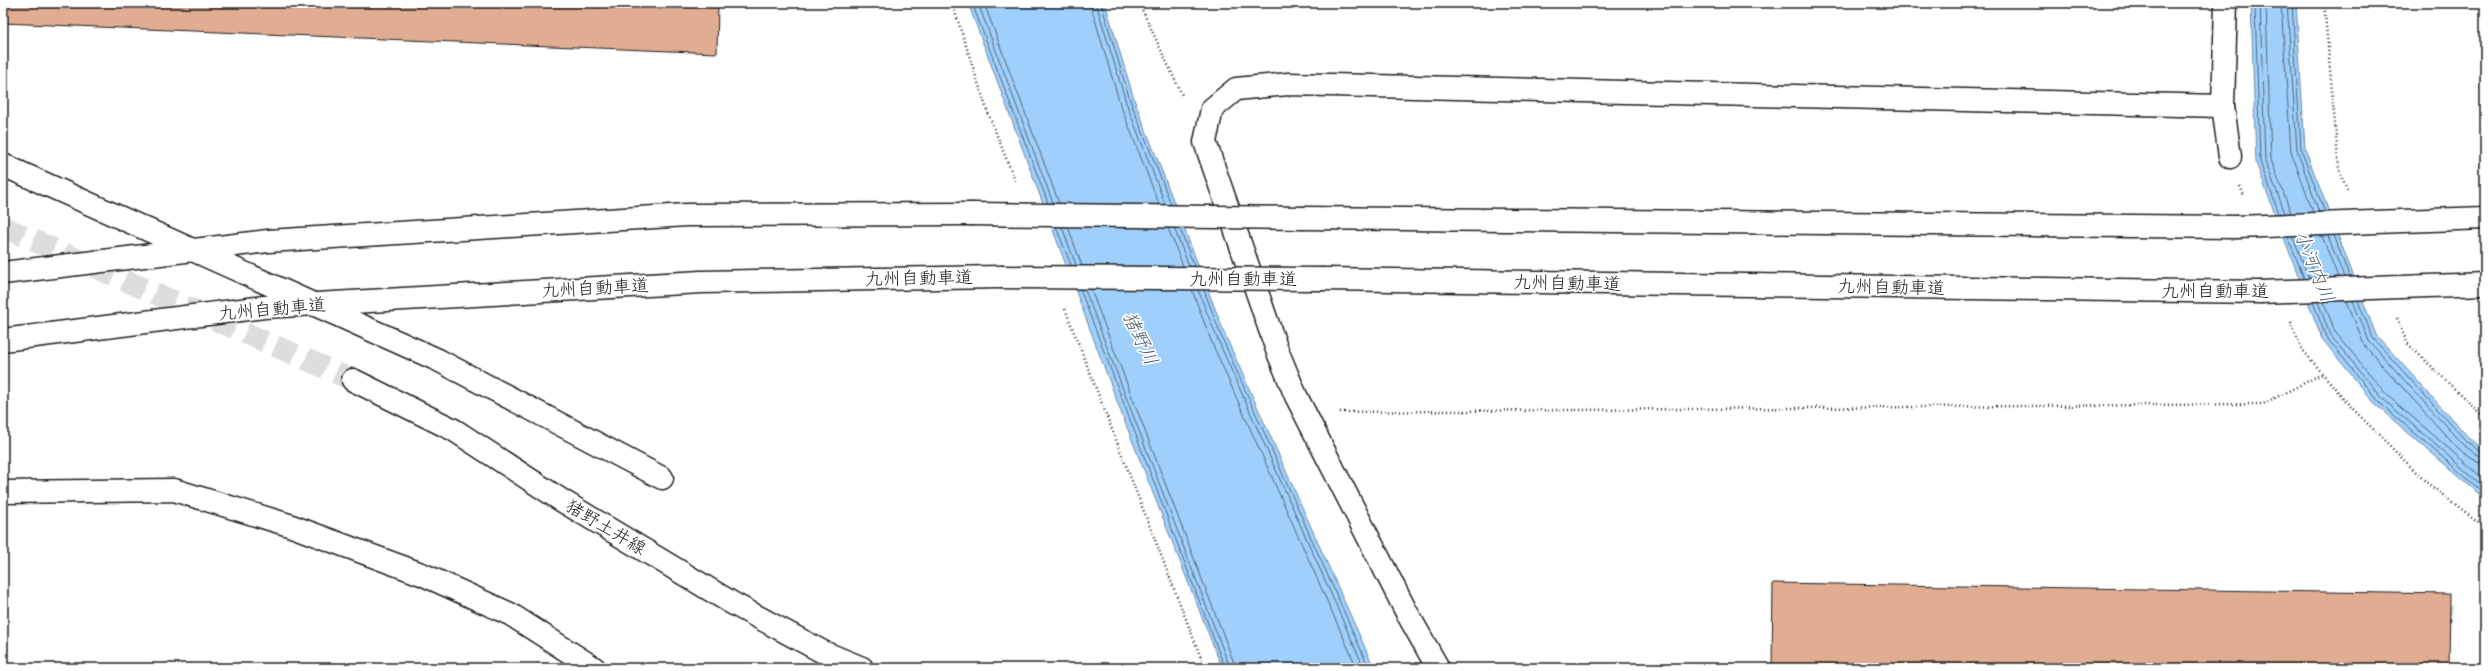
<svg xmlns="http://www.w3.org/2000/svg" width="2488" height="671" viewBox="0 0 2488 671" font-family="'Indie Flower','Klee One',sans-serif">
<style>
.water{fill:#9fd0fc;stroke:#6b88a2}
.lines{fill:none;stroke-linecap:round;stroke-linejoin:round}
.shore{stroke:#506476;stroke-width:1}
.building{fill:#e0ad93;stroke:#1c1c1c}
.major-tunnel{stroke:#ddd;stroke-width:22;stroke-dasharray:22 11;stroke-linecap:butt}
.minor-casing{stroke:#1c1c1c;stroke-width:25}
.major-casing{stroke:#1c1c1c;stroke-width:25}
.highway-casing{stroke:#1c1c1c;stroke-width:25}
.path{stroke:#1c1c1c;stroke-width:2.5;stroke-dasharray:1 3;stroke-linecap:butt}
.minor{stroke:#fff;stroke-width:22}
.major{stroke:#fff;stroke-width:22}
.highway{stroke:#fff;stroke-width:22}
.highway-bridge-casing{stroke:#1c1c1c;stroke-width:25;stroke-linecap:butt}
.highway-bridge{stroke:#fff;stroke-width:22}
.labels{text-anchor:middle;stroke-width:3.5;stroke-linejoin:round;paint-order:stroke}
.street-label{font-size:18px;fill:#1c1c1c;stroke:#fff}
.water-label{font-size:19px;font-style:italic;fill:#4a5b6a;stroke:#fff}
</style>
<rect width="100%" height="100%" fill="#fff"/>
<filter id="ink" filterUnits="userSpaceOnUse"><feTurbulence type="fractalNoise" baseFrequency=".025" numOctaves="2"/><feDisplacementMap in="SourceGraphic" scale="8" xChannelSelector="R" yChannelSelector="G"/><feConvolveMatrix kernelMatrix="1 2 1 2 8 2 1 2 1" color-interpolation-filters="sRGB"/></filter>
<g filter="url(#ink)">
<g class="water">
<path d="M 968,3 L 1105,3 L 1134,99 L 1226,337 L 1374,668 L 1222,668 L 1121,412 Z"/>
<path d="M 2251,3 L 2296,3 L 2305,149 L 2376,335 L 2469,438 L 2485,450 L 2485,499 L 2377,406 L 2322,339 L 2256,163 Z"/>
</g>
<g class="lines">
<g class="shore">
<path d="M 972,3 L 1048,203"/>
<path d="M 978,3 L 1053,203"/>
<path d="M 984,3 L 1059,203"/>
<path d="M 1090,3 L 1120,104 L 1159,204"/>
<path d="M 1096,3 L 1126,102 L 1165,204"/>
<path d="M 1101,3 L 1130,100 L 1171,204"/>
<path d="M 2255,3 L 2260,162 L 2279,213"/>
<path d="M 2260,3 L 2265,161 L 2285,213"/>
<path d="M 2266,3 L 2271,160 L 2291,213"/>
<path d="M 2281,3 L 2291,151 L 2313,212"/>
<path d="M 2287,3 L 2297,150 L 2319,212"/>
<path d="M 2292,3 L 2301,150 L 2325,212"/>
<path d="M 1056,227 L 1071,265"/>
<path d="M 1062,227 L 1076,265"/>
<path d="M 1068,227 L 1082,266"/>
<path d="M 1168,228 L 1183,266"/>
<path d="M 1174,228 L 1189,266"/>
<path d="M 1180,229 L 1194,266"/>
<path d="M 2334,235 L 2349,277"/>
<path d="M 2322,236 L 2338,277"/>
<path d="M 2328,236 L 2344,277"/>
<path d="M 2288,237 L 2304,278"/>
<path d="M 2293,237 L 2309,278"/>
<path d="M 2300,237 L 2315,278"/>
<path d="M 1080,289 L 1225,668"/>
<path d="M 1085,290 L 1230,668"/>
<path d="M 1091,290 L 1236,668"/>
<path d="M 1192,290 L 1212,343 L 1357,668"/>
<path d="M 1198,290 L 1218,340 L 1364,668"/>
<path d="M 1204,290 L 1222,338 L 1369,668"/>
<path d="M 2347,301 L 2364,345 L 2458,449 L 2477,462 L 2485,464"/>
<path d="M 2353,301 L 2369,341 L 2462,444 L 2479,456 L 2485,458"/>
<path d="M 2358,301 L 2373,338 L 2466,441 L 2485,453"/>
<path d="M 2313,302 L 2326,337 L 2380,403 L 2485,494"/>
<path d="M 2318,302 L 2330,335 L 2383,399 L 2485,488"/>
<path d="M 2324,302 L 2335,332 L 2387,395 L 2485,480"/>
</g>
</g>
<g class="building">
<path d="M 3,3 L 718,3 L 717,53 L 3,23 Z"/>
<path d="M 1773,583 L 2450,594 L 2449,668 L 1772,668 Z"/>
</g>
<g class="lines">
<path class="major-tunnel" d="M 3,227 L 353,380"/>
<g class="minor-casing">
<g id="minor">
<path d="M 2226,3 L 2223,106 L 2230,157"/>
<path d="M 3,165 L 438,360 L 662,478"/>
<path d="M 3,492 L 174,490 L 289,525 L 424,575 L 510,614 L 594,668"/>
<path d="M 1438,668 L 1407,613 L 1296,396 L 1277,350 L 1205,142 L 1212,109 L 1236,89 L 1288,84 L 2223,106"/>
</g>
</g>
<g class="major-casing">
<path id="major" d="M 353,380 L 454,430 L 561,500 L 732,603 L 823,652 L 862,668"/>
</g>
<g class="highway-casing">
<g id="highway">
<path d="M 1304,218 L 2236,227"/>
<path d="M 3,273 L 268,241 L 687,215 L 971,214"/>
<path d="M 1323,279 L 2260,292"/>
<path d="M 3,340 L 264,307 L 701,282 L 1001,277"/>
</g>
</g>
<g class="path">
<path d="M 952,3 L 988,113 L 1016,183"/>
<path d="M 1139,3 L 1183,97"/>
<path d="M 2324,3 L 2339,169 L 2348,192"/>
<path d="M 2240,186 L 2244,196"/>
<path d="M 1065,309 L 1205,668"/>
<path d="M 2397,318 L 2407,343 L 2485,418"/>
<path d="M 2291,322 L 2301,348 L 2351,407 L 2426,482 L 2485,527"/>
<path d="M 1340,412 L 2263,404 L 2322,374"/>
</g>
<use href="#minor" class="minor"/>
<use href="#major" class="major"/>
<use href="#highway" class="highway"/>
<g class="highway-bridge-casing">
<g id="highway-bridge">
<path d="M 971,214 L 1304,218"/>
<path d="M 2236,227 L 2485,218"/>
<path d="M 1001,277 L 1323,279"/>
<path d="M 2260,292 L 2485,284"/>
</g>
</g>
<use href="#highway-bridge" class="highway-bridge"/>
</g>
</g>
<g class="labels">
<g class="street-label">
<text transform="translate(919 278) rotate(-1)" y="6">九州自動車道</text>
<text x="1243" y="285">九州自動車道</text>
<text transform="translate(1567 283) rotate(1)" y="6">九州自動車道</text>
<text transform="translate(1891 287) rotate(1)" y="6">九州自動車道</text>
<text transform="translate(595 288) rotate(-3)" y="6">九州自動車道</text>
<text x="2215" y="297">九州自動車道</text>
<text transform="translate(272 309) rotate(-5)" y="6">九州自動車道</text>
<text transform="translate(606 527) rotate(31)" y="6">猪野土井線</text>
</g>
<g class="water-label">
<text transform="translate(2315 266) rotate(68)" y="7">小河内川</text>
<text transform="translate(1141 338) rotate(65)" y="7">猪野川</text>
</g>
</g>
<rect width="2488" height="671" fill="none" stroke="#fff" stroke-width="16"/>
<rect x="8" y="8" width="2472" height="655" fill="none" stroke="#1c1c1c" stroke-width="1.5" filter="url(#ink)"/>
</svg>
